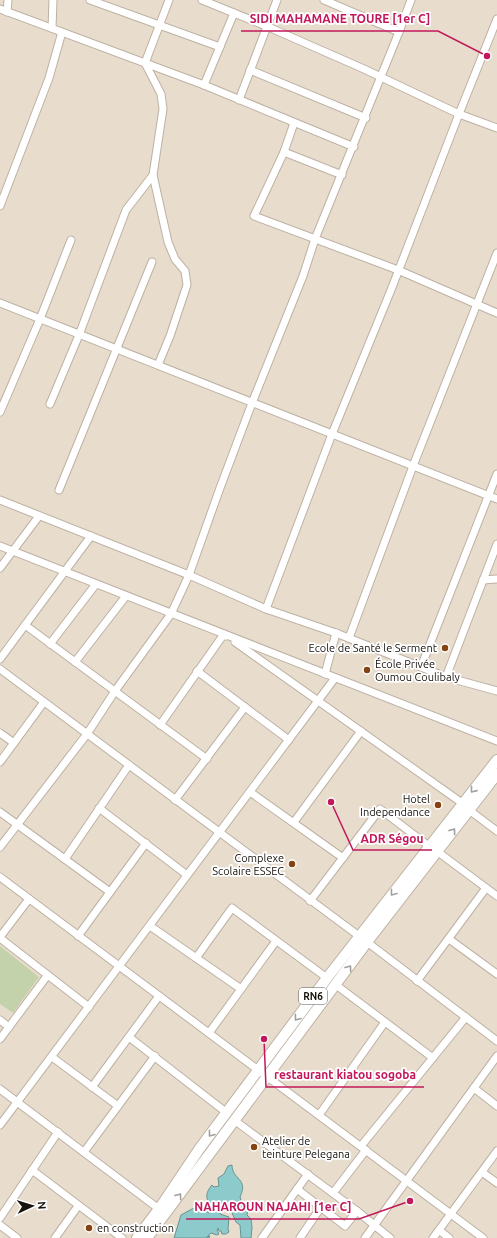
<svg xmlns="http://www.w3.org/2000/svg" width="497" height="1238" viewBox="0 0 497 1238" font-family="Ubuntu,sans-serif">
<style>
.green{fill:#c3d2ab}
.water{fill:#8ccacc;stroke:#699393}
.lines{fill:none;stroke-linecap:round;stroke-linejoin:round}
.minor-casing{stroke:#bdb1a3;stroke-width:9}
.highway-casing{stroke:#bdb1a3;stroke-width:12}
.minor{stroke:#fff;stroke-width:7}
.highway{stroke:#fff;stroke-width:10}
.oneway{stroke:#a2a09e}
.poi-dot{fill:#854311;stroke:#fff;stroke-width:1.5}
.labels{text-anchor:middle;stroke-width:3.5;stroke-linejoin:round;paint-order:stroke}
.shield{fill:#fff;stroke:#5c5956;stroke-width:1}
.shield-label{font-size:10px;font-weight:bold;fill:#16120d}
.poi-label{font-size:11px;fill:#16120d;stroke:#fff;text-anchor:end}
.leader{fill:none;stroke:#c2185b;stroke-width:1.5}
.callout-dot{fill:#c2185b;stroke:#fff;stroke-width:1.5}
.callout-label{font-size:12px;text-anchor:middle;font-weight:bold;fill:#c2185b;stroke:#fff;stroke-width:3.5;stroke-linejoin:round;paint-order:stroke}
</style>
<rect width="100%" height="100%" fill="#e8ddcd"/>
<path class="green" d="M 0,946 L 39,977 L 13,1013 L 0,1004 Z"/>
<path class="water" d="M 232,1165 C 232,1180 249,1178 240,1197 L 242,1203 L 245,1203 L 248,1209 L 247,1215 L 251,1219 L 252,1227 L 251,1238 L 241,1238 L 240,1225 L 236,1222 L 232,1213 L 232,1205 L 230,1206 L 227,1203 L 225,1207 L 221,1209 L 220,1214 L 229,1217 L 228,1229 L 229,1232 L 226,1234 L 222,1234 L 221,1231 L 219,1231 L 218,1228 L 217,1230 L 219,1234 L 217,1235 L 211,1233 L 207,1237 L 210,1236 L 209,1238 L 174,1238 L 181,1215 L 192,1209 L 201,1206 L 202,1209 L 209,1213 L 214,1210 C 207,1200 203,1196 212,1185 L 214,1187 L 219,1186 L 218,1178 L 224,1174 L 228,1166 Z"/>
<g class="lines">
<g class="minor-casing">
<g id="minor">
<path d="M 90,0 L 220,47"/>
<path d="M 202,0 L 266,26 L 364,69 L 459,114 L 497,128"/>
<path d="M 324,0 L 399,32"/>
<path d="M 0,9 L 204,85 L 354,147"/>
<path d="M 7,12 L 8,0"/>
<path d="M 52,28 L 53,0"/>
<path d="M 250,70 L 366,118"/>
<path d="M 204,85 L 234,13"/>
<path d="M 239,100 L 277,0"/>
<path d="M 294,123 L 284,152 L 254,216 L 398,270 L 497,313"/>
<path d="M 284,152 L 342,175"/>
<path d="M 0,206 L 49,78 L 62,32"/>
<path d="M 0,303 L 497,499"/>
<path d="M 158,365 L 170,336 L 187,285 L 185,271 L 175,259 L 168,242 L 153,175 L 163,109 L 161,94 L 145,63 L 169,0"/>
<path d="M 50,404 L 79,335 L 126,210 L 153,175"/>
<path d="M 0,412 L 40,319 L 71,240"/>
<path d="M 59,490 L 152,262"/>
<path d="M 0,500 L 189,575 L 266,609 L 336,633 L 446,677 L 497,691"/>
<path d="M 0,546 L 497,741"/>
<path d="M 0,568 L 39,516"/>
<path d="M 483,580 L 497,579"/>
<path d="M 266,609 L 332,434 L 391,290 L 459,114 L 497,19"/>
<path d="M 25,625 L 207,759"/>
<path d="M 349,638 L 413,466 L 497,253"/>
<path d="M 235,642 L 462,803"/>
<path d="M 50,644 L 96,584"/>
<path d="M 0,659 L 91,536"/>
<path d="M 75,662 L 126,596"/>
<path d="M 421,667 L 497,474"/>
<path d="M 0,669 L 367,942 L 497,1041"/>
<path d="M 197,671 L 289,740"/>
<path d="M 325,674 L 336,633"/>
<path d="M 446,677 L 497,544"/>
<path d="M 160,725 L 224,634 L 226,636"/>
<path d="M 0,733 L 14,743"/>
<path d="M 0,762 L 44,702"/>
<path d="M 250,792 L 343,858"/>
<path d="M 175,800 L 245,707"/>
<path d="M 99,808 L 187,875"/>
<path d="M 469,810 L 497,831"/>
<path d="M 0,812 L 110,892"/>
<path d="M 294,822 L 361,731"/>
<path d="M 0,847 L 87,734 L 115,691 L 171,614 L 189,575 L 220,488 L 252,403 L 303,276 L 315,239 L 399,32 L 411,0"/>
<path d="M 438,852 L 497,896"/>
<path d="M 65,859 L 129,765"/>
<path d="M 0,877 L 483,1238"/>
<path d="M 310,901 L 380,809 L 430,847"/>
<path d="M 150,926 L 241,989"/>
<path d="M 78,936 L 146,843"/>
<path d="M 0,937 L 29,899"/>
<path d="M 0,938 L 89,1007"/>
<path d="M 449,939 L 497,974"/>
<path d="M 196,958 L 232,908 L 327,978"/>
<path d="M 417,981 L 486,888"/>
<path d="M 336,985 L 433,1058"/>
<path d="M 0,1020 L 9,1027"/>
<path d="M 209,1033 L 276,941"/>
<path d="M 129,1037 L 227,1113"/>
<path d="M 0,1039 L 47,976"/>
<path d="M 52,1057 L 118,1106"/>
<path d="M 92,1087 L 159,996"/>
<path d="M 474,1088 L 497,1106"/>
<path d="M 0,1089 L 163,1212"/>
<path d="M 319,1115 L 385,1022"/>
<path d="M 234,1120 L 357,1211 L 390,1238"/>
<path d="M 0,1125 L 335,678"/>
<path d="M 361,1146 L 466,1017"/>
<path d="M 84,1152 L 155,1056"/>
<path d="M 32,1170 L 122,1238"/>
<path d="M 482,1172 L 497,1183"/>
<path d="M 297,1189 L 345,1226 L 357,1211"/>
<path d="M 333,1193 L 366,1150"/>
<path d="M 0,1218 L 58,1132"/>
<path d="M 0,1225 L 17,1238"/>
<path d="M 439,1230 L 449,1238"/>
<path d="M 55,1238 L 78,1206"/>
<path d="M 262,1238 L 308,1174"/>
<path d="M 300,1238 L 321,1207"/>
<path d="M 365,1238 L 497,1056"/>
<path d="M 433,1238 L 497,1151"/>
</g>
</g>
<g class="highway-casing">
<g id="highway">
<path d="M 137,1238 L 159,1209 L 200,1148 L 327,978 L 497,760"/>
<path d="M 147,1238 L 367,942 L 497,774"/>
</g>
</g>
<use href="#minor" class="minor"/>
<use href="#highway" class="highway"/>
</g>
<defs><path id="oneway-chevron" d="M-2-3.5L2.5 0L-2 3.5" fill="none" stroke-width="1.6" stroke-linecap="round" stroke-linejoin="round"/></defs>
<g class="oneway">
<use href="#oneway-chevron" transform="translate(473 790) rotate(129)"/>
<use href="#oneway-chevron" transform="translate(453 831) rotate(-54)"/>
<use href="#oneway-chevron" transform="translate(393 893) rotate(128)"/>
<use href="#oneway-chevron" transform="translate(349 968) rotate(-54)"/>
<use href="#oneway-chevron" transform="translate(297 1018) rotate(127)"/>
<use href="#oneway-chevron" transform="translate(211 1134) rotate(128)"/>
<use href="#oneway-chevron" transform="translate(179 1196) rotate(-54)"/>
</g>
<g class="poi-dot">
<circle cx="445" cy="648" r="4"/>
<circle cx="367" cy="670" r="4"/>
<circle cx="438" cy="805" r="4"/>
<circle cx="292" cy="864" r="4"/>
<circle cx="254" cy="1147" r="4"/>
<circle cx="89" cy="1228" r="4"/>
</g>
<g class="labels">
<rect class="shield" x="299" y="988" width="28" height="16" rx="3"/>
<g class="shield-label">
<text x="313" y="1000">RN6</text>
</g>
<g class="poi-label">
<text x="437" y="652">Ecole de Santé le Serment</text>
<text x="375" y="668" text-anchor="start">École Privée<tspan x="375" dy="13">Oumou Coulibaly</tspan></text>
<text x="430" y="803">Hotel<tspan x="430" dy="13">Independance</tspan></text>
<text x="284" y="862">Complexe<tspan x="284" dy="13">Scolaire ESSEC</tspan></text>
<text x="262" y="1145" text-anchor="start">Atelier de<tspan x="262" dy="13">teinture Pelegana</tspan></text>
<text x="97" y="1232" text-anchor="start">en construction</text>
</g>
</g>
<path class="leader" d="M487 56L438 31H241M331 802L353 850H432M264 1039L266 1087H424M410 1201L359 1219H186"/>
<g class="callout-dot">
<circle cx="487" cy="56" r="4"/>
<circle cx="331" cy="802" r="4"/>
<circle cx="264" cy="1039" r="4"/>
<circle cx="410" cy="1201" r="4"/>
</g>
<g class="callout-label">
<text x="340" y="23">SIDI MAHAMANE TOURE [1er C]</text>
<text x="392" y="843">ADR Ségou</text>
<text x="345" y="1079">restaurant kiatou sogoba</text>
<text x="273" y="1211">NAHAROUN NAJAHI [1er C]</text>
</g>
<g transform="translate(32 1206) rotate(86)" stroke="#ffffff" stroke-width="3" paint-order="stroke">
<path d="M0-3L7 15L0 10L-7 15Z" fill="#16120d"/>
<text y="-6" font-size="11" font-weight="bold" text-anchor="middle" fill="#16120d">N</text>
</g>
</svg>
